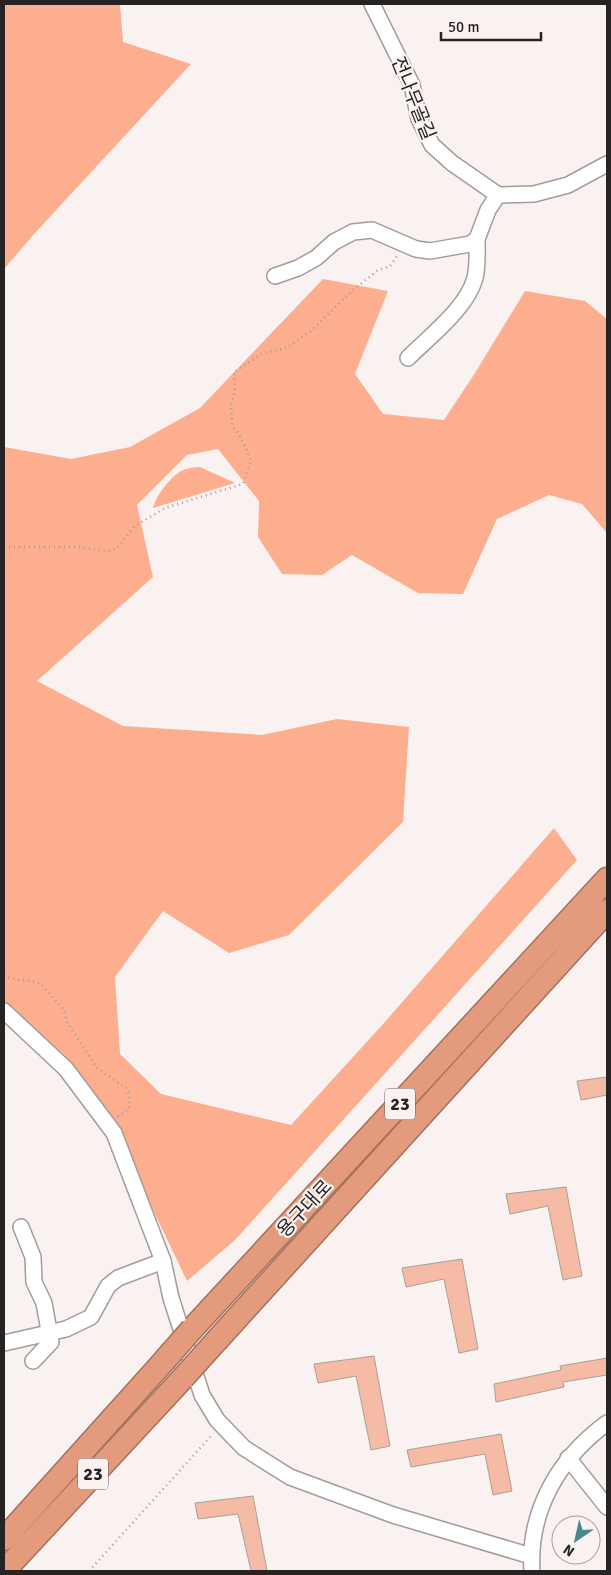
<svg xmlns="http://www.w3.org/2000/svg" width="611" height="1575" viewBox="0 0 611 1575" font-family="Signika,'Noto Sans KR',sans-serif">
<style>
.green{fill:#fcae8e}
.building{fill:#f5bba4;stroke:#a6a09d}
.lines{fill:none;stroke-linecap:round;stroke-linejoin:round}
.minor-casing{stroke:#a29c9a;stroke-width:18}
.highway-casing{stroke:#a2715d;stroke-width:25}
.path{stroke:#a29c9b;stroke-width:2.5;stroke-dasharray:1 4;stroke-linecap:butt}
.minor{stroke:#fff;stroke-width:15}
.highway{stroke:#e49b7d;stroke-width:22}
.highway-bridge-casing{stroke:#a2715d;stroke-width:25;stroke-linecap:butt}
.highway-bridge{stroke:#e49b7d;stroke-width:22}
.labels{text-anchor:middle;stroke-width:4.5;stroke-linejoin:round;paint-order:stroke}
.shield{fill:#f9f2f0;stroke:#656160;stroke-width:1}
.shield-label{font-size:18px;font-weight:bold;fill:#262322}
.street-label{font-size:19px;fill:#262322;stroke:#f9f2f0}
</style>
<rect width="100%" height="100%" fill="#f9f2f0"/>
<g class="green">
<path d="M 4,4 L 120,4 L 123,42 L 191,64 L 34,234 L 4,269 Z"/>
<path d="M 323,279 L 388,291 L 355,374 L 383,414 L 444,420 L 475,373 L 525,291 L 585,301 L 607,319 L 607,533 L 582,504 L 549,495 L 497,519 L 463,594 L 418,593 L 352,555 L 322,575 L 282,574 L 258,537 L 259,501 L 218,449 L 187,455 L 137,505 L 153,577 L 37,681 L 123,726 L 262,735 L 337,719 L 409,727 L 403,822 L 289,935 L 229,953 L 163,911 L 115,977 L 120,1054 L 161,1094 L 291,1125 L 384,1023 L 554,828 L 577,860 L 235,1240 L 187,1281 L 122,1145 L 62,1053 L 4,1009 L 4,447 L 71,459 L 130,447 L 200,408 Z"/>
<path d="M 200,467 L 235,483 L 153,508 C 156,495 171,476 183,470 C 188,468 195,467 200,467 Z"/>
</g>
<g class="building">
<path d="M 607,1077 L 607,1095 L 581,1100 L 577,1081 Z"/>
<path d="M 566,1187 L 582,1276 L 563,1280 L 548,1206 L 510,1214 L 506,1194 Z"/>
<path d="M 462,1259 L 478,1349 L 459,1353 L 444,1279 L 406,1287 L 402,1268 Z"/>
<path d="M 374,1356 L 390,1446 L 371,1450 L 356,1376 L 318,1383 L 314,1364 Z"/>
<path d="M 607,1358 L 607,1375 L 563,1382 L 564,1387 L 496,1402 L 494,1384 L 561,1370 L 560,1366 Z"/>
<path d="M 501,1434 L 512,1491 L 493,1495 L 485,1454 L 411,1467 L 407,1450 Z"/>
<path d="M 253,1496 L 267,1571 L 251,1571 L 238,1514 L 198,1519 L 195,1503 Z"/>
</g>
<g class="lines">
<g class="minor-casing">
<g id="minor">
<path d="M 372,4 L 412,85 L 419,119 L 432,145 L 452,163 L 498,195 L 534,194 L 568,185 L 607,164"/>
<path d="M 275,276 L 298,268 L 316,258 L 334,242 L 353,232 L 372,230 L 416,249 L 430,251 L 470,244 L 477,239 L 488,210 L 498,195"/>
<path d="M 408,358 C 430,336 467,308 475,278 C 478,265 477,252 477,239"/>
<path d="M 4,1011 L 66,1069 L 114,1133 L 163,1261 L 171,1298 L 202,1395 L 217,1420 L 244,1448 L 290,1477 L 393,1515 L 531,1556"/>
<path d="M 21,1227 L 33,1257 L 34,1282 L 44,1303 L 51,1342 L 33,1361"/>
<path d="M 4,1343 L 66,1329 L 91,1317 L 108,1286 L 118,1278 L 163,1261"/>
<path d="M 568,1458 L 607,1507"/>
<path d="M 532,1571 C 528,1511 559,1458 607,1423"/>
</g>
</g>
<g class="highway-casing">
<g id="highway">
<path d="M 192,1329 L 607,879"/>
<path d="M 218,1339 L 607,911"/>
<path d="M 4,1539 L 164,1361"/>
<path d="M 4,1571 L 183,1378"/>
</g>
</g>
<g class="path">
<path d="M 4,547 L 81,547 L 105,551 L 116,549 L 135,526 L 165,508 L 243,484 L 251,460 L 239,434 L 232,425 L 231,406 L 235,389 L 234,372 L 263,353 L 286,348 L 311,331 L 353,290 L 377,271 L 390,266 L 397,256"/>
<path d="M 4,975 C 17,983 30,978 42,985 L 64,1010 L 67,1022 L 97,1068 L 126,1088 L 129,1094 L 129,1109 L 117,1117"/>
<path d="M 89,1571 L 212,1435"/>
</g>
<use href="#minor" class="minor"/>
<use href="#highway" class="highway"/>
<g class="highway-bridge-casing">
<g id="highway-bridge">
<path d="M 164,1361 L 192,1329"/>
<path d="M 183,1378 L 218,1339"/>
</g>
</g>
<use href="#highway-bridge" class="highway-bridge"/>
</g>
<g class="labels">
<g class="shield">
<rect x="385" y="1088.5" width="30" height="31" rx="4"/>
<rect x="78" y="1458.5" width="30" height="31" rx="4"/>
</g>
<g class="shield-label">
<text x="400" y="1110">23</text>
<text x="93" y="1480">23</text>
</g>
<g class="street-label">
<text transform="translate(414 98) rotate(68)" y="7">전나무골길</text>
<text transform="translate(304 1208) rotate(-47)" y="7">용구대로</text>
</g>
</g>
<rect width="611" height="1575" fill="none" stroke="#262322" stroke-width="10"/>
<g transform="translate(576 1540) rotate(214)"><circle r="24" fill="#f9f2f0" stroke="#a59f9e"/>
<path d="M0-4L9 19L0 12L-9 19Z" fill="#438a88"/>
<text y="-8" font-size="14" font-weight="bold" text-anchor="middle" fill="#262322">N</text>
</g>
<path d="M441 32v8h100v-8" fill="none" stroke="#262322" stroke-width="2.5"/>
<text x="448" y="32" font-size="15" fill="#262322" stroke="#f9f2f0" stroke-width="4" paint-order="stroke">50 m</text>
</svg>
